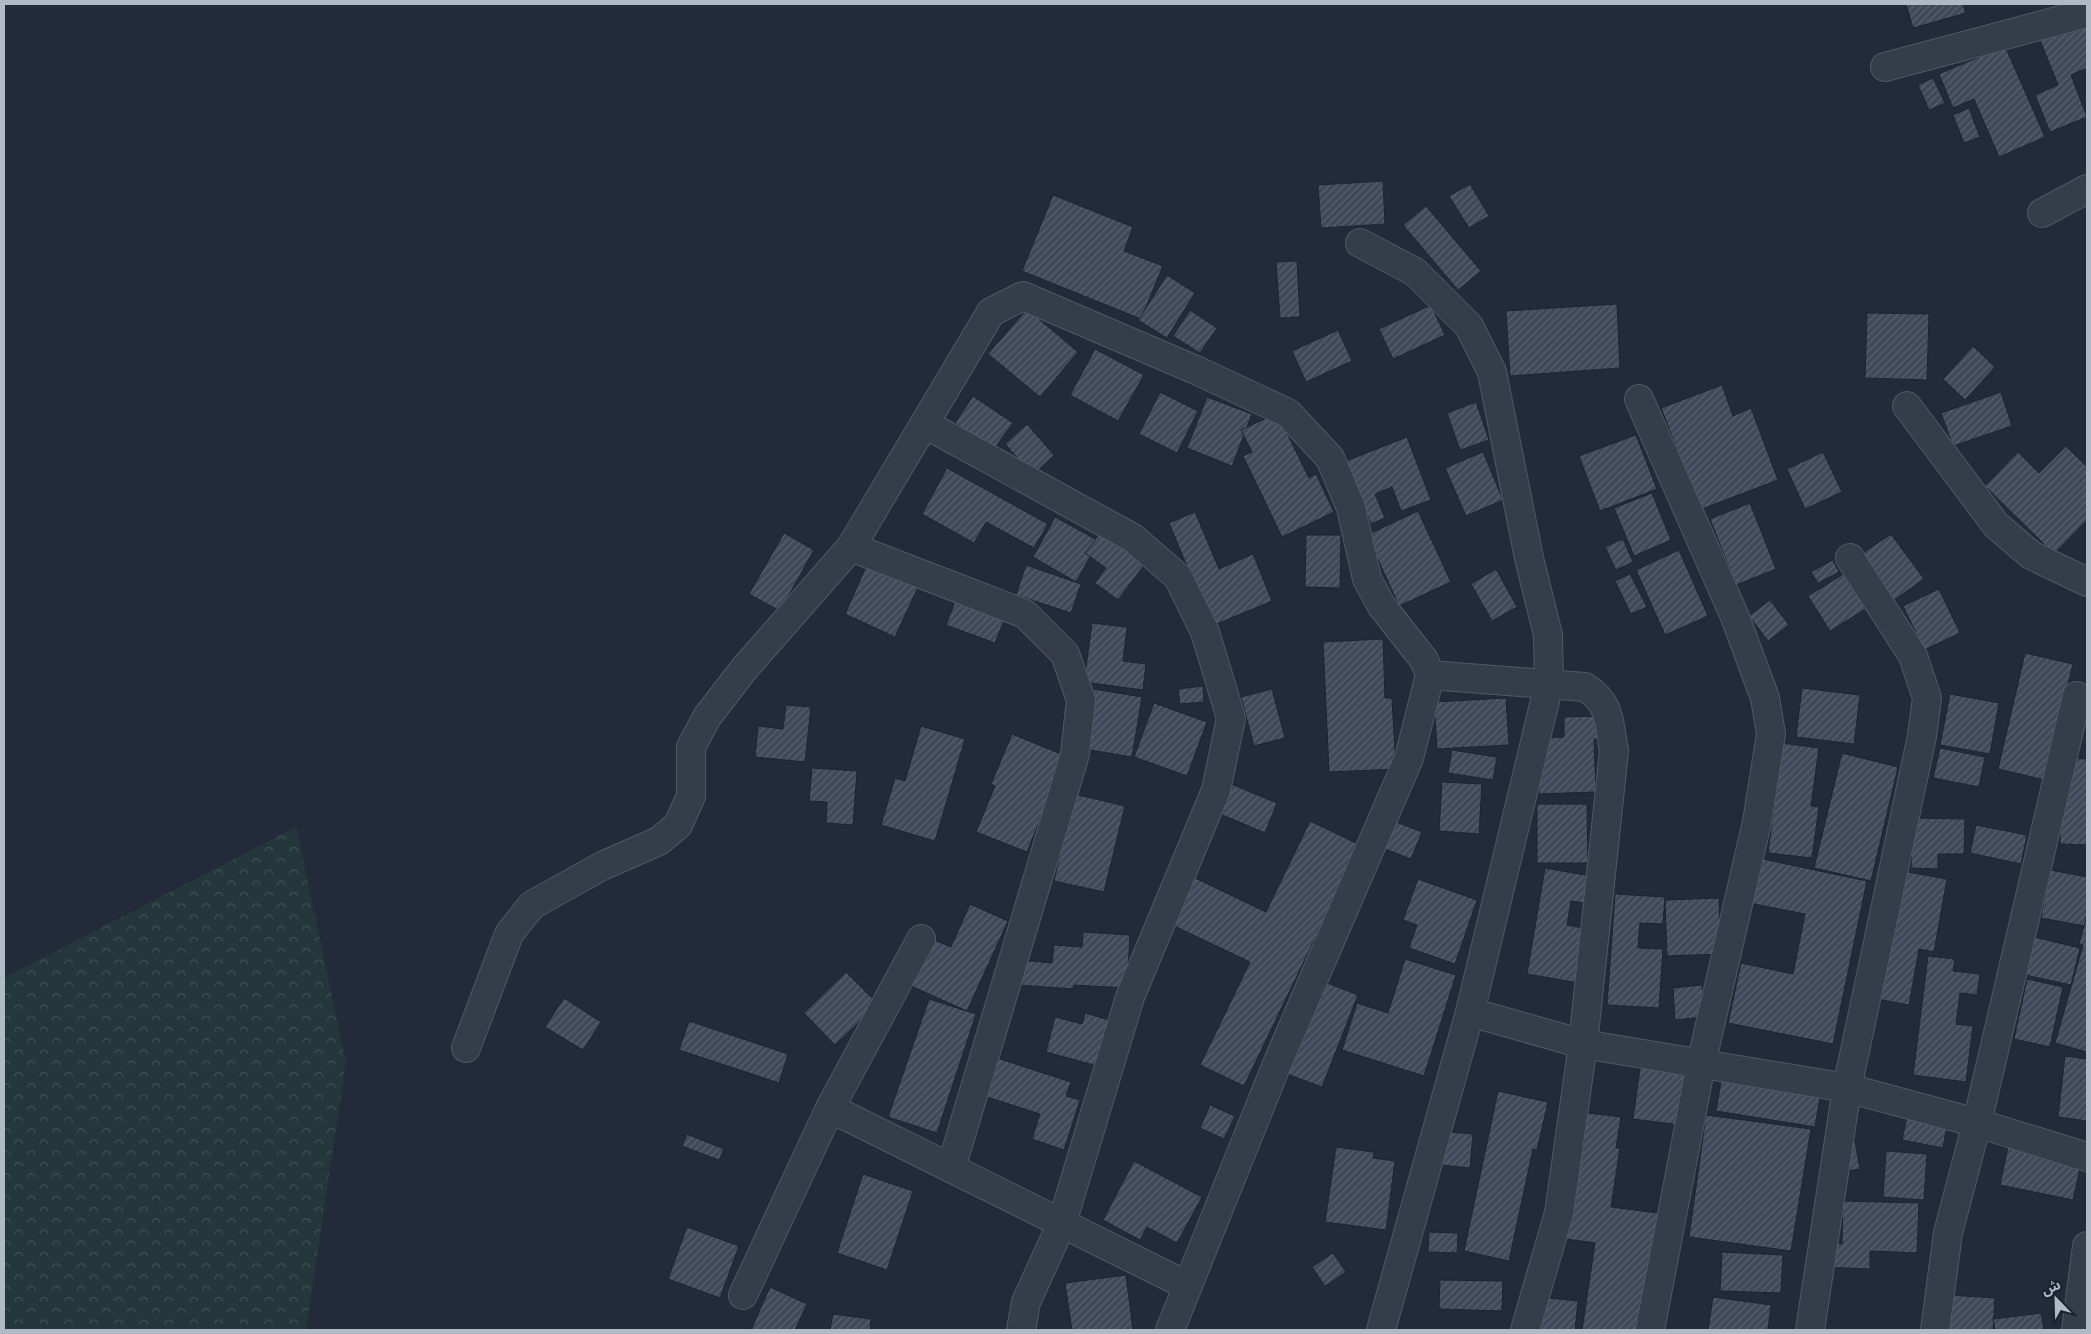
<svg xmlns="http://www.w3.org/2000/svg" width="2091" height="1334" viewBox="0 0 2091 1334" font-family="'Exo 2','Noto Sans Arabic',sans-serif">
<style>
.forest{fill:url(#forest-crowns)}
.building{fill:url(#building-hatch);stroke:#1d2431}
.lines{fill:none;stroke-linecap:round;stroke-linejoin:round}
.minor-casing{stroke:#515865;stroke-width:30}
.minor{stroke:#363d4a;stroke-width:28}
</style>
<defs>
<pattern id="forest-crowns" width="20" height="18" patternUnits="userSpaceOnUse" patternTransform="scale(1.25)"><rect width="20" height="18" fill="#24373b"/><path d="M2 6a3 3 0 1 1 6 0M12 15a3 3 0 1 1 6 0" fill="none" stroke="#415256"/></pattern>
<pattern id="building-hatch" width="6" height="6" patternUnits="userSpaceOnUse" patternTransform="scale(1.25)"><rect width="6" height="6" fill="#3f4959"/><path d="M-1 1l2-2M0 6l6-6M5 7l2-2" fill="none" stroke="#58616f"/></pattern>
</defs>
<rect width="100%" height="100%" fill="#232b3a"/>
<path class="forest" d="M 296,827 L 346,1062 L 306,1330 L 4,1330 L 4,978 Z"/>
<g class="building">
<path d="M 1906,4 L 1963,4 L 1966,13 L 1913,28 Z"/>
<path d="M 2087,9 L 2087,68 L 2071,75 L 2087,117 L 2050,132 L 2035,95 L 2058,85 L 2036,30 Z"/>
<path d="M 2005,46 L 2045,137 L 1999,157 L 1974,99 L 1953,108 L 1939,74 Z"/>
<path d="M 1933,78 L 1945,103 L 1929,110 L 1918,85 Z"/>
<path d="M 1969,108 L 1980,137 L 1964,143 L 1953,115 Z"/>
<path d="M 1383,181 L 1385,224 L 1321,228 L 1318,185 Z"/>
<path d="M 1470,184 L 1489,216 L 1469,228 L 1449,196 Z"/>
<path d="M 1053,195 L 1133,227 L 1124,251 L 1163,266 L 1141,319 L 1022,271 Z"/>
<path d="M 1426,206 L 1481,271 L 1458,290 L 1403,225 Z"/>
<path d="M 1297,261 L 1300,317 L 1280,318 L 1276,262 Z"/>
<path d="M 1167,275 L 1195,293 L 1167,338 L 1138,320 Z"/>
<path d="M 1617,304 L 1620,368 L 1510,376 L 1506,311 Z"/>
<path d="M 1431,305 L 1445,335 L 1393,359 L 1379,329 Z"/>
<path d="M 1027,309 L 1078,352 L 1040,397 L 988,354 Z"/>
<path d="M 1190,310 L 1217,328 L 1200,353 L 1173,336 Z"/>
<path d="M 1867,313 L 1929,314 L 1927,380 L 1865,378 Z"/>
<path d="M 1338,330 L 1352,361 L 1306,382 L 1292,351 Z"/>
<path d="M 1973,346 L 1995,367 L 1965,400 L 1943,379 Z"/>
<path d="M 1095,349 L 1144,375 L 1118,421 L 1070,395 Z"/>
<path d="M 1722,385 L 1733,416 L 1751,408 L 1778,480 L 1694,512 L 1691,485 L 1661,408 Z"/>
<path d="M 1160,392 L 1198,411 L 1177,453 L 1139,434 Z"/>
<path d="M 2001,392 L 2012,426 L 1953,446 L 1941,413 Z"/>
<path d="M 973,396 L 1013,423 L 994,449 L 955,423 Z"/>
<path d="M 1207,397 L 1252,414 L 1232,466 L 1187,448 Z"/>
<path d="M 1476,402 L 1489,440 L 1460,450 L 1447,413 Z"/>
<path d="M 1277,413 L 1309,478 L 1316,474 L 1334,512 L 1282,537 L 1243,456 L 1252,452 L 1241,430 Z"/>
<path d="M 1027,424 L 1054,455 L 1033,475 L 1005,444 Z"/>
<path d="M 1636,435 L 1657,489 L 1600,511 L 1579,456 Z"/>
<path d="M 1407,437 L 1431,500 L 1401,511 L 1392,487 L 1375,494 L 1385,518 L 1371,524 L 1346,461 Z"/>
<path d="M 2066,446 L 2087,467 L 2087,520 L 2054,554 L 1985,486 L 2018,452 L 2039,473 Z"/>
<path d="M 1483,452 L 1503,500 L 1466,516 L 1445,468 Z"/>
<path d="M 1823,452 L 1842,492 L 1805,509 L 1787,469 Z"/>
<path d="M 947,468 L 1048,524 L 1034,548 L 986,522 L 974,543 L 922,514 Z"/>
<path d="M 1652,493 L 1671,540 L 1634,556 L 1614,508 Z"/>
<path d="M 1750,503 L 1776,569 L 1736,585 L 1710,519 Z"/>
<path d="M 1418,511 L 1451,582 L 1399,606 L 1367,535 Z"/>
<path d="M 1195,512 L 1219,569 L 1253,554 L 1272,601 L 1212,626 L 1169,523 Z"/>
<path d="M 1055,517 L 1099,541 L 1076,582 L 1033,557 Z"/>
<path d="M 1101,532 L 1145,564 L 1118,600 L 1095,583 L 1106,568 L 1085,553 Z"/>
<path d="M 784,533 L 814,550 L 780,611 L 749,594 Z"/>
<path d="M 1891,534 L 1924,579 L 1893,601 L 1860,555 Z"/>
<path d="M 1306,535 L 1341,535 L 1340,588 L 1305,587 Z"/>
<path d="M 1623,539 L 1633,562 L 1616,570 L 1605,547 Z"/>
<path d="M 1679,550 L 1708,616 L 1665,635 L 1636,570 Z"/>
<path d="M 869,560 L 920,583 L 895,637 L 845,614 Z"/>
<path d="M 1833,560 L 1839,572 L 1818,583 L 1811,572 Z"/>
<path d="M 1026,565 L 1081,584 L 1071,613 L 1016,595 Z"/>
<path d="M 1496,569 L 1517,607 L 1492,621 L 1471,584 Z"/>
<path d="M 1845,573 L 1867,608 L 1830,631 L 1808,596 Z"/>
<path d="M 1630,574 L 1647,607 L 1631,614 L 1615,581 Z"/>
<path d="M 1939,589 L 1960,633 L 1924,650 L 1903,606 Z"/>
<path d="M 958,594 L 1007,613 L 995,643 L 946,625 Z"/>
<path d="M 1770,600 L 1789,625 L 1768,641 L 1749,616 Z"/>
<path d="M 1092,623 L 1127,627 L 1123,661 L 1146,664 L 1143,690 L 1084,682 Z"/>
<path d="M 1383,639 L 1385,698 L 1392,698 L 1396,769 L 1329,772 L 1323,642 Z"/>
<path d="M 2025,653 L 2073,664 L 2045,780 L 1998,769 Z"/>
<path d="M 1203,686 L 1204,702 L 1180,704 L 1178,689 Z"/>
<path d="M 1802,688 L 1860,695 L 1854,744 L 1796,737 Z"/>
<path d="M 1094,689 L 1142,697 L 1132,757 L 1084,749 Z"/>
<path d="M 1272,689 L 1285,738 L 1254,746 L 1241,697 Z"/>
<path d="M 1950,694 L 1999,703 L 1990,754 L 1940,745 Z"/>
<path d="M 1506,698 L 1509,745 L 1437,749 L 1434,702 Z"/>
<path d="M 1154,703 L 1207,722 L 1187,776 L 1134,757 Z"/>
<path d="M 786,705 L 811,707 L 805,762 L 755,757 L 758,726 L 783,729 Z"/>
<path d="M 1600,716 L 1601,739 L 1594,739 L 1596,792 L 1539,794 L 1537,738 L 1564,737 L 1564,717 Z"/>
<path d="M 921,726 L 965,739 L 935,841 L 881,825 L 895,778 L 905,781 Z"/>
<path d="M 1012,734 L 1066,756 L 1027,852 L 976,832 L 995,786 L 991,784 Z"/>
<path d="M 1782,743 L 1819,748 L 1811,806 L 1819,807 L 1812,858 L 1768,853 Z"/>
<path d="M 1940,748 L 1985,757 L 1979,787 L 1933,778 Z"/>
<path d="M 1452,750 L 1497,757 L 1493,780 L 1448,773 Z"/>
<path d="M 1842,753 L 1898,767 L 1871,881 L 1814,868 Z"/>
<path d="M 2061,758 L 2087,759 L 2087,845 L 2060,844 Z"/>
<path d="M 812,768 L 857,771 L 853,825 L 826,823 L 827,802 L 809,801 Z"/>
<path d="M 1442,782 L 1482,784 L 1479,834 L 1439,831 Z"/>
<path d="M 1231,784 L 1277,803 L 1265,833 L 1218,813 Z"/>
<path d="M 1074,794 L 1125,806 L 1104,892 L 1054,881 Z"/>
<path d="M 1537,804 L 1587,804 L 1588,863 L 1537,863 Z"/>
<path d="M 1913,818 L 1965,819 L 1964,854 L 1938,854 L 1938,869 L 1911,868 Z"/>
<path d="M 1391,820 L 1422,832 L 1411,859 L 1380,847 Z"/>
<path d="M 1310,821 L 1360,845 L 1244,1086 L 1200,1065 L 1250,962 L 1170,924 L 1193,877 L 1266,912 Z"/>
<path d="M 1976,825 L 2027,835 L 2021,864 L 1970,853 Z"/>
<path d="M 1758,858 L 1867,881 L 1833,1044 L 1728,1023 L 1741,963 L 1793,974 L 1805,914 L 1749,903 Z"/>
<path d="M 1545,868 L 1596,877 L 1591,904 L 1571,901 L 1567,925 L 1588,929 L 1579,983 L 1527,974 Z"/>
<path d="M 2050,870 L 2087,877 L 2087,913 L 2085,926 L 2041,918 Z"/>
<path d="M 1902,871 L 1947,879 L 1934,952 L 1919,949 L 1909,1005 L 1877,999 Z"/>
<path d="M 1418,879 L 1477,900 L 1455,964 L 1409,948 L 1417,925 L 1403,920 Z"/>
<path d="M 1615,894 L 1665,897 L 1663,924 L 1640,923 L 1638,948 L 1663,949 L 1659,1008 L 1607,1005 Z"/>
<path d="M 1719,898 L 1721,954 L 1667,956 L 1665,900 Z"/>
<path d="M 970,904 L 1008,921 L 967,1011 L 911,986 L 932,939 L 951,947 Z"/>
<path d="M 2087,915 L 2087,1052 L 2055,1043 L 2083,945 L 2079,944 Z"/>
<path d="M 1083,932 L 1130,935 L 1127,988 L 1074,985 L 1073,989 L 1018,985 L 1020,960 L 1052,963 L 1054,945 L 1082,947 Z"/>
<path d="M 2034,937 L 2080,948 L 2071,985 L 2025,975 Z"/>
<path d="M 1928,956 L 1955,959 L 1953,971 L 1980,974 L 1977,995 L 1960,993 L 1956,1024 L 1973,1026 L 1966,1082 L 1913,1075 Z"/>
<path d="M 1405,959 L 1456,975 L 1424,1076 L 1342,1050 L 1357,1003 L 1388,1013 Z"/>
<path d="M 846,972 L 878,1004 L 835,1045 L 804,1013 Z"/>
<path d="M 2027,979 L 2063,987 L 2050,1047 L 2014,1039 Z"/>
<path d="M 1322,981 L 1358,995 L 1322,1087 L 1287,1074 Z"/>
<path d="M 1702,985 L 1705,1017 L 1675,1020 L 1673,988 Z"/>
<path d="M 564,998 L 601,1022 L 583,1050 L 545,1027 Z"/>
<path d="M 929,999 L 976,1014 L 937,1133 L 888,1117 Z"/>
<path d="M 1085,1013 L 1113,1021 L 1101,1067 L 1046,1052 L 1055,1017 L 1082,1024 Z"/>
<path d="M 689,1021 L 788,1054 L 779,1083 L 679,1050 Z"/>
<path d="M 1643,1047 L 1705,1057 L 1696,1127 L 1633,1119 Z"/>
<path d="M 2065,1056 L 2087,1059 L 2087,1121 L 2058,1117 Z"/>
<path d="M 997,1058 L 1071,1082 L 1066,1096 L 1080,1100 L 1064,1150 L 1032,1139 L 1040,1114 L 984,1096 Z"/>
<path d="M 1724,1063 L 1823,1079 L 1815,1127 L 1716,1111 Z"/>
<path d="M 1498,1091 L 1548,1102 L 1537,1150 L 1533,1149 L 1509,1261 L 1464,1251 Z"/>
<path d="M 1210,1105 L 1235,1116 L 1224,1139 L 1200,1128 Z"/>
<path d="M 1580,1112 L 1621,1117 L 1616,1148 L 1620,1148 L 1611,1207 L 1658,1213 L 1641,1330 L 1582,1330 L 1595,1243 L 1551,1237 Z"/>
<path d="M 1908,1113 L 1948,1120 L 1943,1148 L 1902,1140 Z"/>
<path d="M 1706,1115 L 1811,1129 L 1791,1251 L 1689,1237 Z"/>
<path d="M 2012,1127 L 2086,1142 L 2073,1200 L 2000,1185 Z"/>
<path d="M 1435,1131 L 1473,1134 L 1470,1168 L 1432,1164 Z"/>
<path d="M 687,1134 L 724,1149 L 719,1160 L 682,1146 Z"/>
<path d="M 1855,1141 L 1860,1169 L 1839,1172 L 1834,1145 Z"/>
<path d="M 1336,1147 L 1374,1152 L 1373,1158 L 1395,1161 L 1386,1230 L 1325,1222 Z"/>
<path d="M 1886,1151 L 1927,1154 L 1924,1200 L 1883,1197 Z"/>
<path d="M 1134,1161 L 1202,1197 L 1177,1243 L 1147,1227 L 1140,1240 L 1103,1220 Z"/>
<path d="M 863,1174 L 913,1191 L 887,1270 L 837,1253 Z"/>
<path d="M 1843,1201 L 1919,1203 L 1917,1253 L 1870,1251 L 1870,1269 L 1818,1267 L 1819,1243 L 1842,1244 Z"/>
<path d="M 687,1227 L 739,1246 L 720,1298 L 668,1279 Z"/>
<path d="M 1429,1232 L 1458,1233 L 1457,1253 L 1428,1252 Z"/>
<path d="M 1722,1252 L 1783,1255 L 1781,1293 L 1720,1291 Z"/>
<path d="M 1333,1253 L 1346,1272 L 1325,1286 L 1312,1267 Z"/>
<path d="M 1126,1275 L 1133,1330 L 1072,1330 L 1065,1283 Z"/>
<path d="M 1440,1280 L 1503,1281 L 1502,1311 L 1439,1309 Z"/>
<path d="M 770,1287 L 807,1304 L 795,1330 L 751,1330 Z"/>
<path d="M 1949,1295 L 1995,1298 L 1993,1330 L 1946,1330 Z"/>
<path d="M 1528,1296 L 1578,1301 L 1575,1330 L 1525,1330 Z"/>
<path d="M 1713,1297 L 1771,1305 L 1768,1330 L 1708,1330 Z"/>
<path d="M 2041,1313 L 2044,1330 L 1995,1330 L 1993,1319 Z"/>
<path d="M 833,1314 L 871,1319 L 870,1330 L 830,1330 Z"/>
</g>
<g class="lines">
<g class="minor-casing">
<g id="minor">
<path d="M 1885,67 L 2087,13"/>
<path d="M 2042,213 L 2087,189"/>
<path d="M 1360,243 L 1415,272 L 1469,326 L 1492,372 L 1529,558 L 1548,635 L 1549,684 L 1470,1012 L 1381,1330"/>
<path d="M 1639,399 L 1735,617 L 1765,698 L 1771,734 L 1757,822 L 1701,1064 L 1650,1330"/>
<path d="M 1907,406 L 1996,525 L 2031,555 L 2087,582"/>
<path d="M 925,424 L 1133,538 L 1178,577 L 1205,632 L 1231,718 L 1216,790 L 1130,997 L 1062,1223 L 1026,1302 L 1021,1330"/>
<path d="M 851,547 L 1025,614 L 1065,654 L 1081,700 L 1075,754 L 951,1168"/>
<path d="M 1430,675 L 1585,687 C 1611,703 1609,723 1614,751 L 1583,1044 L 1559,1213 L 1525,1330"/>
<path d="M 1470,1012 L 1583,1044 L 1847,1088 L 1977,1123 L 2087,1157"/>
<path d="M 466,1048 L 509,934 L 532,905 L 602,866 L 659,841 L 678,825 L 691,796 L 691,747 L 707,717 L 744,669 L 851,547 L 991,312 L 1023,296 L 1198,371 L 1288,413 L 1330,458 L 1351,508 L 1367,579 L 1381,605 L 1424,660 L 1430,675 L 1409,758 L 1277,1064 L 1170,1330"/>
<path d="M 830,1108 L 1188,1286"/>
<path d="M 743,1295 L 830,1108 L 921,939"/>
<path d="M 1810,1330 L 1847,1088 L 1922,736 L 1927,698 L 1913,656 L 1850,558"/>
<path d="M 1935,1330 L 1948,1233 L 1977,1123 L 2077,696"/>
<path d="M 2076,1330 L 2087,1246"/>
</g>
</g>
<use href="#minor" class="minor"/>
</g>
<rect width="2091" height="1334" fill="none" stroke="#b1b8c6" stroke-width="10"/>
<g transform="translate(2056 1299) rotate(337)" stroke="#1b222f" stroke-width="4" paint-order="stroke">
<path d="M0-4L9 19L0 12L-9 19Z" fill="#b1b8c6"/>
<text y="-8" font-size="14" font-weight="bold" text-anchor="middle" fill="#b1b8c6">ش</text>
</g>
</svg>
